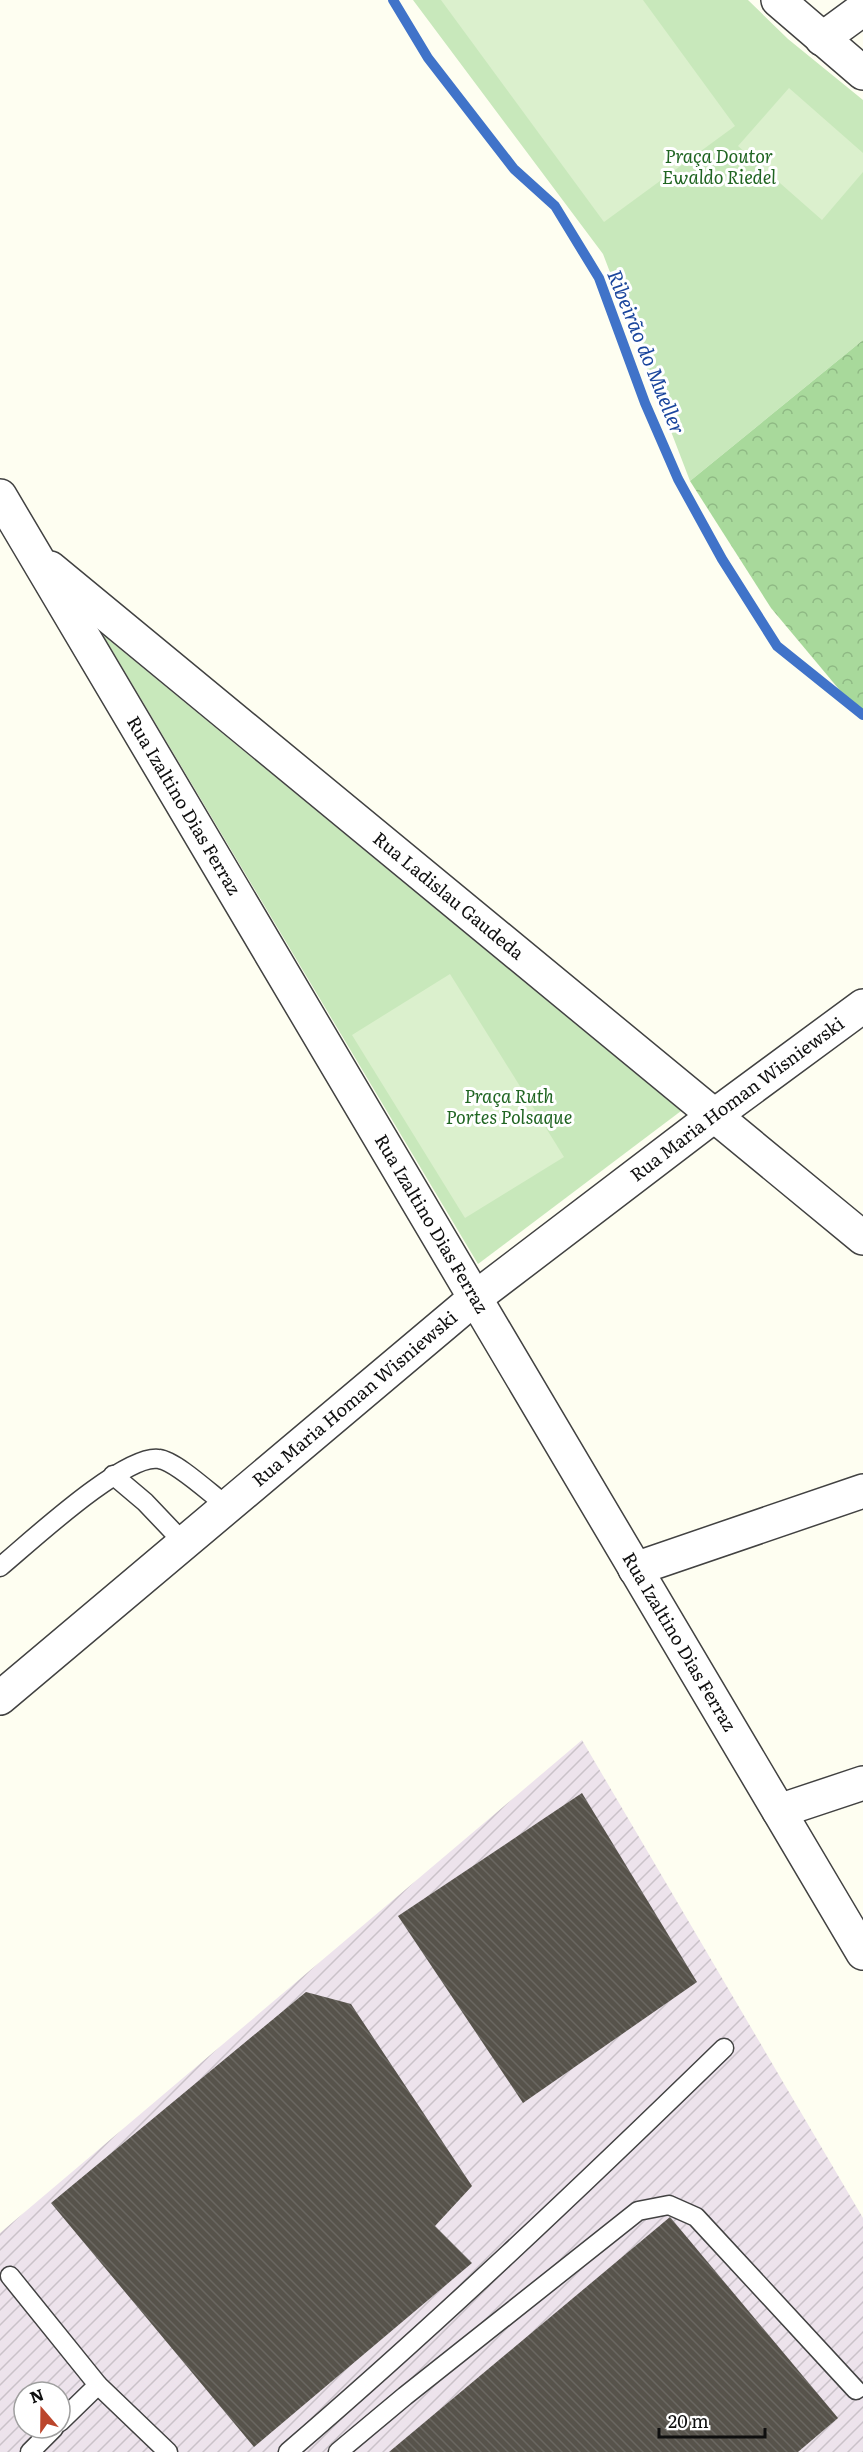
<svg xmlns="http://www.w3.org/2000/svg" width="863" height="2452" viewBox="0 0 863 2452" font-family="Literata,serif">
<style>
.industrial{fill:url(#industrial-furrows);fill-rule:evenodd}
.green{fill:#c8e8bb}
.forest{fill:url(#forest-crowns)}
.pitch{fill:#dbf0cd}
.lines{fill:none;stroke-linecap:round;stroke-linejoin:round}
.stream{stroke:#4073c9;stroke-width:10}
.building{fill:url(#building-back-hatch)}
.service-casing{stroke:#424242;stroke-width:21}
.minor-casing{stroke:#424242;stroke-width:36}
.service{stroke:#fff;stroke-width:18}
.minor{stroke:#fff;stroke-width:33}
.labels{text-anchor:middle;stroke-width:6;stroke-linejoin:round;paint-order:stroke}
.park-label{font-size:18px;font-style:italic;fill:#206522;stroke:#fff}
.street-label{font-size:18px;fill:#0f0f0f;stroke:#fff}
.water-label{font-size:20px;font-style:italic;fill:#1b469d;stroke:#fff}
</style>
<defs>
<pattern id="industrial-furrows" width="10" height="10" patternUnits="userSpaceOnUse" patternTransform="scale(1.5)"><rect width="10" height="10" fill="#ede3ec"/><path d="M-1 1l2-2M0 10L10 0M9 11l2-2" fill="none" stroke="#cac2c9"/></pattern>
<pattern id="forest-crowns" width="20" height="18" patternUnits="userSpaceOnUse" patternTransform="scale(1.5)"><rect width="20" height="18" fill="#a8d99b"/><path d="M2 6a3 3 0 1 1 6 0M12 15a3 3 0 1 1 6 0" fill="none" stroke="#8fb984"/></pattern>
<pattern id="building-back-hatch" width="6" height="6" patternUnits="userSpaceOnUse" patternTransform="scale(1.5)"><rect width="6" height="6" fill="#57534b"/><path d="M-1 5l2 2M0 0l6 6M5-1l2 2" fill="none" stroke="#6a6761"/></pattern>
</defs>
<rect width="100%" height="100%" fill="#fefef1"/>
<path class="industrial" d="M 582,1740 L 863,2218 L 863,2452 L 0,2452 L 0,2233 ZM 24,2392 L 60,2392 L 60,2428 L 24,2428 Z"/>
<g class="green">
<path d="M 413,0 L 748,0 L 788,39 L 863,100 L 863,340 L 690,481 L 603,254 Z"/>
<path d="M 103,635 L 681,1111 L 478,1264 Z"/>
</g>
<path class="forest" d="M 863,340 L 863,718 L 771,608 L 690,481 Z"/>
<g class="pitch">
<path d="M 441,0 L 643,0 L 735,126 L 604,222 Z"/>
<path d="M 789,88 L 863,153 L 863,172 L 822,220 L 738,146 Z"/>
<path d="M 450,974 L 564,1157 L 465,1218 L 352,1035 Z"/>
</g>
<g class="lines">
<path class="stream" d="M 393,0 L 428,58 L 514,169 L 555,206 L 599,278 L 645,403 L 678,479 L 722,559 L 777,646 L 863,715"/>
</g>
<g class="building">
<path d="M 582,1793 L 697,1982 L 523,2103 L 398,1916 Z"/>
<path d="M 306,1992 L 351,2004 L 472,2186 L 435,2226 L 472,2263 L 254,2447 L 51,2203 Z"/>
<path d="M 670,2217 L 838,2418 L 798,2452 L 389,2452 Z"/>
</g>
<g class="lines">
<g class="service-casing">
<g id="service">
<path d="M 113,1475 L 145,1502 L 184,1543"/>
<path d="M 0,1567 C 28,1544 125,1453 159,1459 C 176,1461 212,1495 227,1506"/>
<path d="M 10,2276 L 98,2385 L 168,2452"/>
<path d="M 60,2422 L 98,2385"/>
<path d="M 30,2452 L 54,2428"/>
<path d="M 288,2452 C 438,2323 582,2186 724,2048"/>
<path d="M 338,2452 L 405,2396 L 638,2211 L 669,2205 L 696,2217 L 856,2390"/>
</g>
</g>
<g class="minor-casing">
<g id="minor">
<path d="M 778,0 L 863,73"/>
<path d="M 822,39 L 863,9"/>
<path id="s1" d="M 0,496 L 863,1953"/>
<path id="s2" d="M 50,568 L 863,1238"/>
<path d="M 635,1569 L 863,1491"/>
<path id="s3" d="M 0,1698 L 475,1298 L 715,1115 L 863,1006"/>
<path d="M 779,1811 L 863,1783"/>
</g>
</g>
<use href="#service" class="service"/>
<use href="#minor" class="minor"/>
</g>
<g class="labels">
<g class="park-label">
<text x="719" y="163">Praça Doutor<tspan x="719" dy="21">Ewaldo Riedel</tspan></text>
<text x="509" y="1103">Praça Ruth<tspan x="509" dy="21">Portes Polsaque</tspan></text>
</g>
<g class="street-label">
<text dy="6" stroke="none"><textPath href="#s1" startOffset="360">Rua Izaltino Dias Ferraz</textPath></text>
<text dy="6" stroke="none"><textPath href="#s2" startOffset="516">Rua Ladislau Gaudeda</textPath></text>
<text dy="6" stroke="none"><textPath href="#s3" startOffset="950">Rua Maria Homan Wisniewski</textPath></text>
<text dy="6" stroke="none"><textPath href="#s1" startOffset="846">Rua Izaltino Dias Ferraz</textPath></text>
<text dy="6" stroke="none"><textPath href="#s3" startOffset="464">Rua Maria Homan Wisniewski</textPath></text>
<text dy="6" stroke="none"><textPath href="#s1" startOffset="1332">Rua Izaltino Dias Ferraz</textPath></text>
</g>
<g class="water-label">
<text transform="translate(646 352) rotate(68)" y="7">Ribeirão do Mueller</text>
</g>
</g>
<g transform="translate(42 2410) rotate(340)"><circle r="28" fill="#ffffff" stroke="#9f9f9f" stroke-width="1.5"/>
<path d="M0-4.5L10 22L0 15L-10 22Z" fill="#bb452b"/>
<text y="-9" font-size="16" font-weight="bold" text-anchor="middle" fill="#0f0f0f">N</text>
</g>
<path d="M659 2428v9h106v-9" fill="none" stroke="#0f0f0f" stroke-width="3"/>
<text x="668" y="2428" font-size="18" fill="#0f0f0f" stroke="#ffffff" stroke-width="4.5" paint-order="stroke">20 m</text>
</svg>
